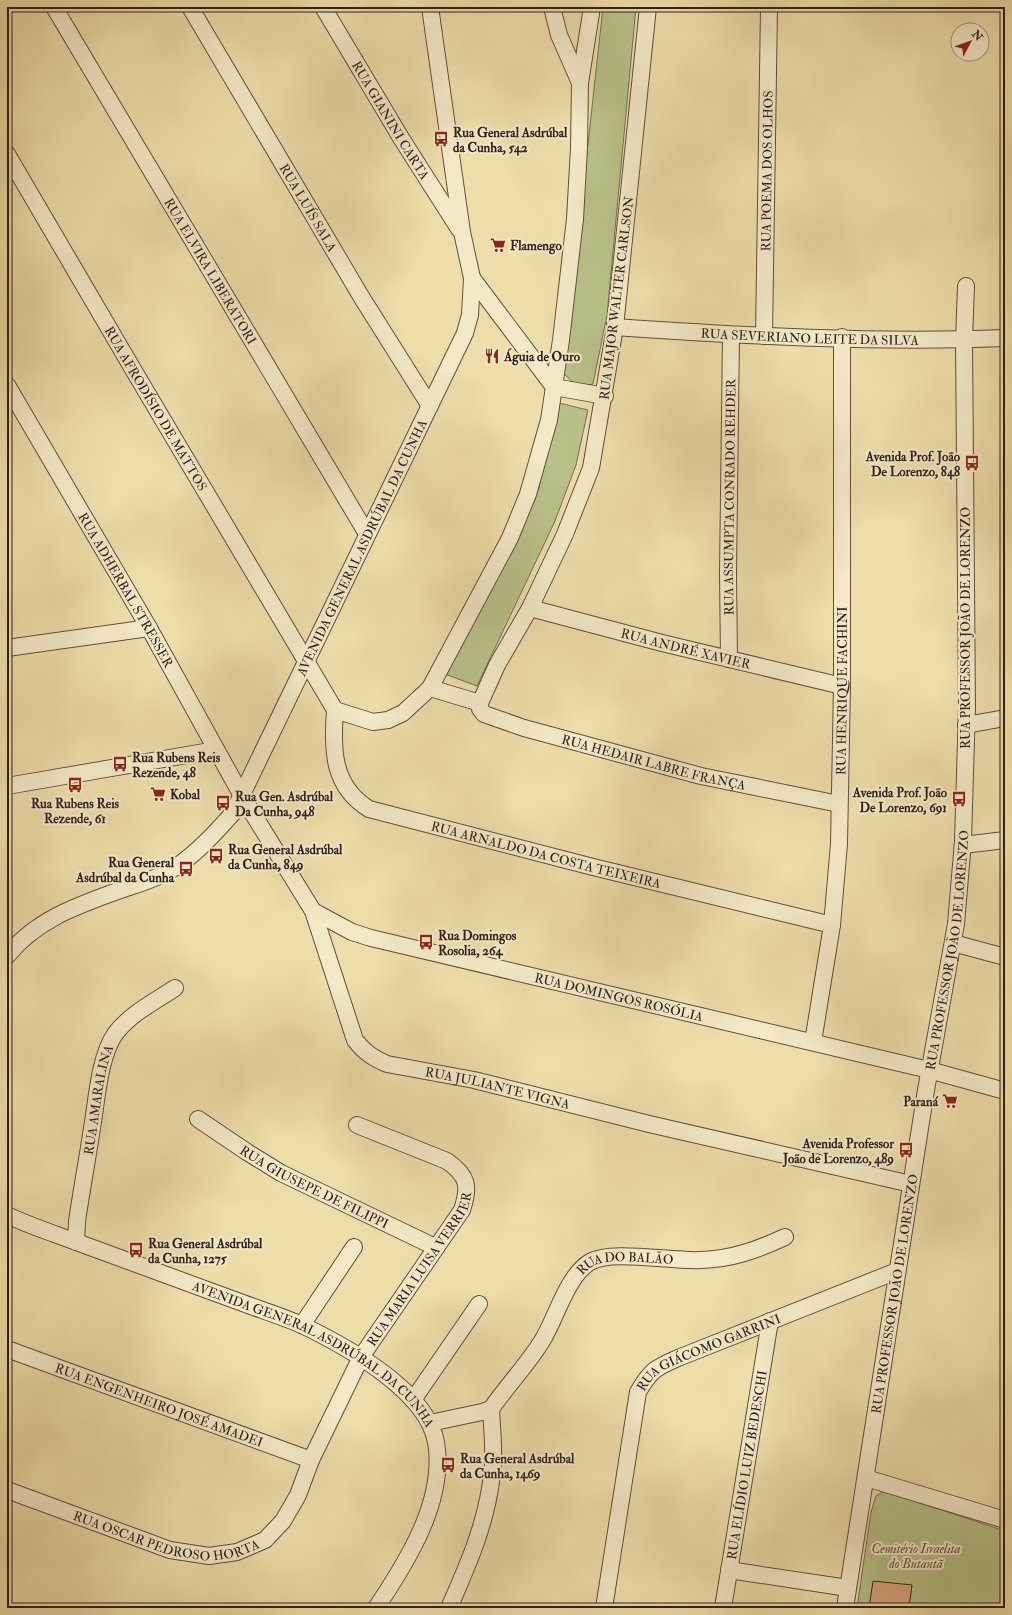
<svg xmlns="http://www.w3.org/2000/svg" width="1012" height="1615" viewBox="0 0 1012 1615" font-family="'IM FELL Double Pica',serif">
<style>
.green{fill:#b7c188;stroke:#747051}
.building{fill:#d8a87c;stroke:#301f1a}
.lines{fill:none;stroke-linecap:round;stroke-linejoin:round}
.minor-casing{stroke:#5f4e3e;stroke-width:18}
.minor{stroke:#f3e9c6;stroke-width:16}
.labels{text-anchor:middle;stroke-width:4;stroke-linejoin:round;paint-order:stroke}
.street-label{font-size:13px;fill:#301f1a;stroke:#f3e9c6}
.poi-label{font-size:13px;font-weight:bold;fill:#301f1a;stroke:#f3e9c6;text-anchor:start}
.park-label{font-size:13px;font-style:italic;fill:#58503b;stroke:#f3e9c6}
</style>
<rect width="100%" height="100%" fill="#eddda8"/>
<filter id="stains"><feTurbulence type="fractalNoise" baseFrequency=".005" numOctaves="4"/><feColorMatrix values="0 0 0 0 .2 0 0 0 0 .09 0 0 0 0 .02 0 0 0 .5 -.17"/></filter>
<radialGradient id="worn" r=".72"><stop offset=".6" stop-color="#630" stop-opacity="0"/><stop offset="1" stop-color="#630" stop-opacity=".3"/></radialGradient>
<g class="green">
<path d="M 603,7 L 636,7 L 607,315 L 593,384 L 578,387 L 563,373 Z"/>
<path d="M 555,402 L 588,410 L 576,465 L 555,521 L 477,686 L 442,673 L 539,488 Z"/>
<path d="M 884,1491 L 1005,1531 L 1005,1608 L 857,1608 L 871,1512 L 876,1496 Z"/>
</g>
<path class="building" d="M 873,1581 L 912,1585 L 909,1608 L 869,1608 Z"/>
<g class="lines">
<g class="minor-casing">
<g id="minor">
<path id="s1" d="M 54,7 L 367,534"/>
<path id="s2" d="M 190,7 L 362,298 L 430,406"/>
<path id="s3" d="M 323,7 L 401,138 L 459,229"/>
<path d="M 552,7 L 559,35 L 580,83"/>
<path id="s4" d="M 648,7 L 615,327 L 591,468 L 565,534 L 530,608 L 497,665 L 480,703 L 480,709 L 484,714 L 524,728 L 701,776 L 839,804"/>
<path id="s5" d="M 7,154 L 134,371 L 335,710 L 373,722 L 388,720 L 403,713 L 430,688 L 510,538 L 528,494 L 549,420 L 561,340 L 575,219 L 579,148 L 580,83 L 592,7"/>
<path d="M 472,278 L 554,387 L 605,396"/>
<path id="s6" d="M 615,327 C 745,336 875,343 1005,338"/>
<path id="s7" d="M 764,336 L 769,7"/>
<path id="s8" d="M 7,385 L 149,628 L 242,796 L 313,911 L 355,1040 C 364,1052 373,1058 387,1064 L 474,1080 L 649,1124 L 911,1184"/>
<path id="s9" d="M 530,608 L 662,643 L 842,686"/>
<path d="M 7,648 L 149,628"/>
<path id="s10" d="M 729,659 L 728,574 L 731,335"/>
<path d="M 430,688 L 480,703"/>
<path id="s11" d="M 335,710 C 332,749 332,786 369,809 L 593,867 L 832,925"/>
<path d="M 966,725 L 1005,718"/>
<path d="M 7,786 L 216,750"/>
<path d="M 963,845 L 1005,840"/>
<path id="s12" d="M 313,911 L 352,932 L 371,938 L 929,1070 L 1005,1091"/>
<path d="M 953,943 L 1005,957"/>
<path id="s13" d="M 7,956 C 37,918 82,904 126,888 C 143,883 162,876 176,867 C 198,852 216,832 233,813 L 465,333 L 470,315 L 472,278 L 462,232 L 430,7"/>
<path id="s14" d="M 813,1042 L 832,925 L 839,844 L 842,686 L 842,337"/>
<path id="s15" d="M 198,1119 L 247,1152 L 281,1173 L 435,1247"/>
<path id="s16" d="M 7,1215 C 34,1228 62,1236 90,1247 C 140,1265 190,1284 240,1302 C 261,1310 284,1317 304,1326 C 347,1347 427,1391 436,1442 C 446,1500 407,1562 376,1608"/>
<path id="s17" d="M 76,1242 L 77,1221 C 82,1188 88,1155 93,1122 C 97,1096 100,1056 115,1034 C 130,1014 154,1002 175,988"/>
<path d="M 302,1325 L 354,1247"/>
<path id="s18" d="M 7,1349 L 311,1460"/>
<path d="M 413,1400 L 479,1304"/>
<path id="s19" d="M 491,1409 C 507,1386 527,1365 542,1341 C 557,1317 566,1277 590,1262 C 611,1249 673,1262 701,1260 C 732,1259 757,1250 785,1237"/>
<path d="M 430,1423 L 482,1412 L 491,1409"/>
<path d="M 866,1478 L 1005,1520"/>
<path id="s20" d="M 7,1490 L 170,1550 L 209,1556 L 237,1552 L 265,1540 L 283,1521 L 298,1495 L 311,1460 L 361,1357 L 462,1210 C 470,1186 468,1176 447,1161 L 357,1125"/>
<path d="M 729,1570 L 848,1588"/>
<path d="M 449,1608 C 468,1565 487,1522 492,1474 C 495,1453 492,1430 491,1409"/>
<path id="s21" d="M 604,1608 L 638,1392 C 651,1370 655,1368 678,1358 L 897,1271"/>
<path id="s22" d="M 723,1608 L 770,1321"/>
<path id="s23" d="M 845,1608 L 926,1090 L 956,924 L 963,841 L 967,706 L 964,340 L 966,286"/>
</g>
</g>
<use href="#minor" class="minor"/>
</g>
<defs>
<g id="bus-bare" transform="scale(1.2)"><path d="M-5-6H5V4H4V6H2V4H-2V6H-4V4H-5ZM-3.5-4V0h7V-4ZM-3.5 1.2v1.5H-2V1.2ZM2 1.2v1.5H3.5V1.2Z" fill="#8f2418" stroke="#f3e9c6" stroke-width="2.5" paint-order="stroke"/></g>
<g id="supermarket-bare" transform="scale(1.2)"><path d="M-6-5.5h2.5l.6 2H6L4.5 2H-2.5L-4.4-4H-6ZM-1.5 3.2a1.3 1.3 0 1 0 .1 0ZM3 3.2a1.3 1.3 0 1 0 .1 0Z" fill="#8f2418" stroke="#f3e9c6" stroke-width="2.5" paint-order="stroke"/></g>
<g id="restaurant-bare" transform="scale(1.2)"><path d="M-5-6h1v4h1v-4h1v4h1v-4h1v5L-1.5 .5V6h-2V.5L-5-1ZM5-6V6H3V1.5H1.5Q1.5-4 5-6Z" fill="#8f2418" stroke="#f3e9c6" stroke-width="2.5" paint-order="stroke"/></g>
</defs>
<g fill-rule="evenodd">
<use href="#bus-bare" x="441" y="139"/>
<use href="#supermarket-bare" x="498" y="245"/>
<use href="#restaurant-bare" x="492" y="356"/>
<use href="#bus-bare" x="972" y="463"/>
<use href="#bus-bare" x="120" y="764"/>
<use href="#bus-bare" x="75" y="785"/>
<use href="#supermarket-bare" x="158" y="794"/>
<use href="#bus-bare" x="959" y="799"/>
<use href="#bus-bare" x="223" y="803"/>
<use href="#bus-bare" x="216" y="856"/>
<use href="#bus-bare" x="186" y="869"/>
<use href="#bus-bare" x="426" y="942"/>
<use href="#supermarket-bare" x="950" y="1101"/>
<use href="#bus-bare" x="906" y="1150"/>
<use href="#bus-bare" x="136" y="1250"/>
<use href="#bus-bare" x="448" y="1465"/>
</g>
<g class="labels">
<g class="street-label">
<text dy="5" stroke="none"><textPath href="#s3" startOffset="132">RUA GIANINI CARTA</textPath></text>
<text dy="5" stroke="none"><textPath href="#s7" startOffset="165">RUA POEMA DOS OLHOS</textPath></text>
<text dy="5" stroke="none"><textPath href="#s2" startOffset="233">RUA LUÍS SALA</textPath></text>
<text dy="5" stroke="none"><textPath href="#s1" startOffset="307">RUA ELVIRA LIBERATORI</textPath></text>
<text transform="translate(616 298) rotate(-83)" y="5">RUA MAJOR WALTER CARLSON</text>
<text dy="5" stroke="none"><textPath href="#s6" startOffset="195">RUA SEVERIANO LEITE DA SILVA</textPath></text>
<text dy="5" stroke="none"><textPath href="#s5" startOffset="295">RUA AFRODÍSIO DE MATTOS</textPath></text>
<text dy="5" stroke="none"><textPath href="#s10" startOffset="162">RUA ASSUMPTA CONRADO REHDER</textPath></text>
<text dy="5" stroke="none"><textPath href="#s13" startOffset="567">AVENIDA GENERAL ASDRÚBAL DA CUNHA</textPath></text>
<text dy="5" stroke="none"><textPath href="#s8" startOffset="237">RUA ADHERBAL STRESSER</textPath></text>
<text transform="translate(965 628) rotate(-90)" y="5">RUA PROFESSOR JOÃO DE LORENZO</text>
<text dy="5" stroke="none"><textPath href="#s9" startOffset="161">RUA ANDRÉ XAVIER</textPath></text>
<text dy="5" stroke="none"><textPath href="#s14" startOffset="353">RUA HENRIQUE FACHINI</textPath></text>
<text dy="5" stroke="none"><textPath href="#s4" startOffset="914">RUA HEDAIR LABRE FRANÇA</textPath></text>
<text dy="5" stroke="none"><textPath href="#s11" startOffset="294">RUA ARNALDO DA COSTA TEIXEIRA</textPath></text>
<text dy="5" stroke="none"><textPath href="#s23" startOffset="666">RUA PROFESSOR JOÃO DE LORENZO</textPath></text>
<text dy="5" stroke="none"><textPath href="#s12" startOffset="319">RUA DOMINGOS ROSÓLIA</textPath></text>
<text dy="5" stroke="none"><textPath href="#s8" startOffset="898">RUA JULIANTE VIGNA</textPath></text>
<text dy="5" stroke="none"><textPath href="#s17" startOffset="144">RUA AMARALINA</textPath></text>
<text dy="5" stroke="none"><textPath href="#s15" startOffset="135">RUA GIUSEPE DE FILIPPI</textPath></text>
<text dy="5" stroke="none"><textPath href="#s20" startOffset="586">RUA MARIA LUISA VERRIER</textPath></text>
<text dy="5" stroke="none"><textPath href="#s19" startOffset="213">RUA DO BALÃO</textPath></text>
<text dy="5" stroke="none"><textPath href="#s23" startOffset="318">RUA PROFESSOR JOÃO DE LORENZO</textPath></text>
<text dy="5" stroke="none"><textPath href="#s21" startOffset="302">RUA GIÁCOMO GARRINI</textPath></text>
<text dy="5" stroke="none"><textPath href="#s16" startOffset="340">AVENIDA GENERAL ASDRÚBAL DA CUNHA</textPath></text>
<text dy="5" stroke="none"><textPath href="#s18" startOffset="162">RUA ENGENHEIRO JOSÉ AMADEI</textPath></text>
<text dy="5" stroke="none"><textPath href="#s22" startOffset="145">RUA ELÍDIO LUIZ BEDESCHI</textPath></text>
<text dy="5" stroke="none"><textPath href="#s20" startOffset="168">RUA OSCAR PEDROSO HORTA</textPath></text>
</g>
<g class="poi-label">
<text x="453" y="137">Rua General Asdrúbal<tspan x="453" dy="15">da Cunha, 542</tspan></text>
<text x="510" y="250">Flamengo</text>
<text x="504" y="361">Águia de Ouro</text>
<text x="960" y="461" text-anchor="end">Avenida Prof. João<tspan x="960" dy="15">De Lorenzo, 848</tspan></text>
<text x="132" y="762">Rua Rubens Reis<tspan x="132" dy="15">Rezende, 48</tspan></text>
<text x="947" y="797" text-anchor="end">Avenida Prof. João<tspan x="947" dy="15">De Lorenzo, 691</tspan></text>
<text x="170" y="799">Kobal</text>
<text x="235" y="801">Rua Gen. Asdrúbal<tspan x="235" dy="15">Da Cunha, 948</tspan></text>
<text x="75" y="808" text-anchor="middle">Rua Rubens Reis<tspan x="75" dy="15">Rezende, 61</tspan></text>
<text x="228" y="854">Rua General Asdrúbal<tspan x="228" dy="15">da Cunha, 849</tspan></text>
<text x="174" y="867" text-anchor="end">Rua General<tspan x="174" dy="15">Asdrúbal da Cunha</tspan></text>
<text x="438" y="940">Rua Domingos<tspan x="438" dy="15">Rosolia, 264</tspan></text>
<text x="938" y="1106" text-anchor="end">Paraná</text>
<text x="894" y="1148" text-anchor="end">Avenida Professor<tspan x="894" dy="15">João de Lorenzo, 489</tspan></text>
<text x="148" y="1248">Rua General Asdrúbal<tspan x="148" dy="15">da Cunha, 1275</tspan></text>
<text x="460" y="1463">Rua General Asdrúbal<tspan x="460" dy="15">da Cunha, 1469</tspan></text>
</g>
<g class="park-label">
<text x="916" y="1553">Cemitério Israelita<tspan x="916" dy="15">do Butantã</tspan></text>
</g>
</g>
<rect width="1012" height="1615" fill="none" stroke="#eddda8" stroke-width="24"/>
<rect x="8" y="8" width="996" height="1599" fill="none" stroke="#301f1a" stroke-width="2"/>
<rect x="12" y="12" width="988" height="1591" fill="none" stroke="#301f1a"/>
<g transform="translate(970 42) rotate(49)"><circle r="19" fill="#f3e9c6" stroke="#a59881"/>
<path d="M0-3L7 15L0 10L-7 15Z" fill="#8f2418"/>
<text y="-6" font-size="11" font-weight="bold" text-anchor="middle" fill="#301f1a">N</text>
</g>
<rect width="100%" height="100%" filter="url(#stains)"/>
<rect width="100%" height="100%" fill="url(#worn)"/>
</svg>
